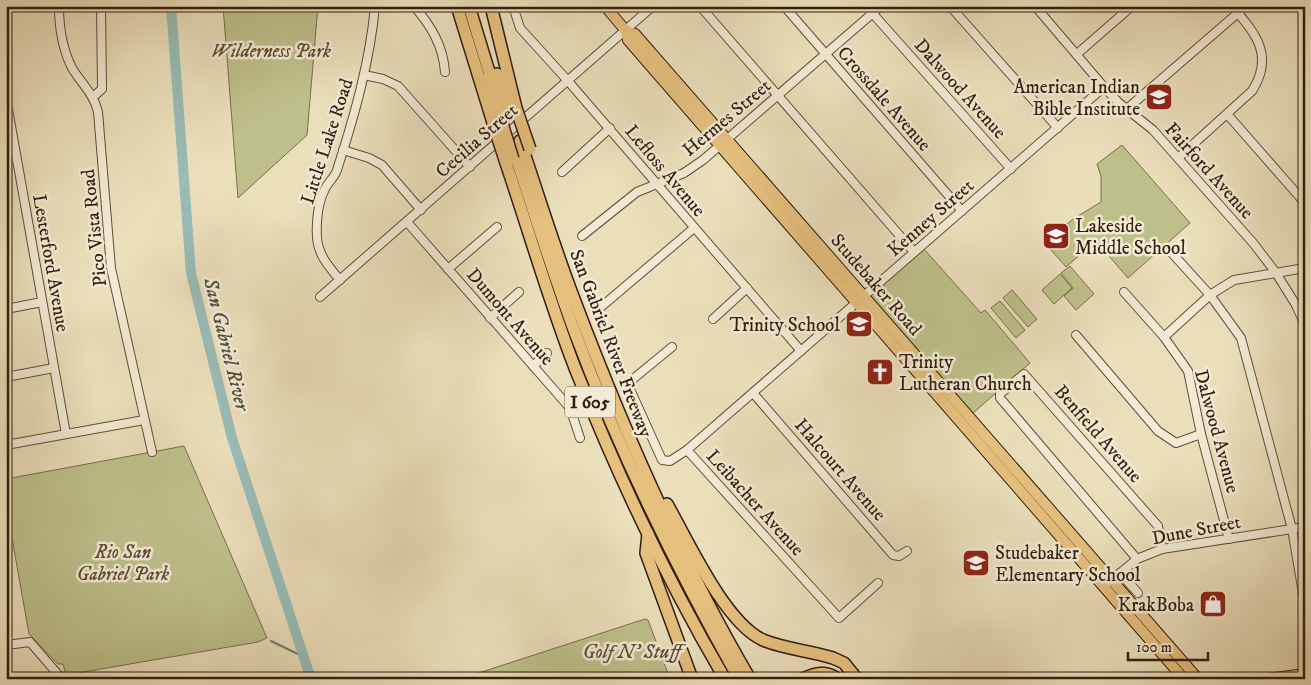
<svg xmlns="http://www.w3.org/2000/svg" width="1311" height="685" viewBox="0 0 1311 685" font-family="'IM FELL DW Pica',serif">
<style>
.green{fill:#bec08b;stroke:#786e4e}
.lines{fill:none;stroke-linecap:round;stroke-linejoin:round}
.stream{stroke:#707c75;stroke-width:2}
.river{stroke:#99bcb7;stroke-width:10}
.minor-casing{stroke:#604e3c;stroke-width:10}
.major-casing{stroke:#321d11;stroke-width:12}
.highway-casing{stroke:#321d11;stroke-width:14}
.minor{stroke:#f2ead3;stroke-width:8}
.major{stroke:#e6c07e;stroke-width:10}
.highway{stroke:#e6c07e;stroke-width:11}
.highway-bridge-casing{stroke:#321d11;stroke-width:14;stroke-linecap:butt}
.highway-bridge{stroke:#e6c07e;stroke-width:11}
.labels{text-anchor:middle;stroke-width:5;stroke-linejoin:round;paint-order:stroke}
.shield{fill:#f2ead3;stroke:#6c5a4b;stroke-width:1}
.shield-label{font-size:18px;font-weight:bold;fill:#321d11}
.park-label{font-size:19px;font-style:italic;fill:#5c4e36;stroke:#f2ead3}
.poi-label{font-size:19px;fill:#321d11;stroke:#f2ead3;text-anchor:end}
.street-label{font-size:19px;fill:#321d11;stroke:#f2ead3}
.water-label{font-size:20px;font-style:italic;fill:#514d43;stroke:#f2ead3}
</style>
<rect width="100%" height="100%" fill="#ebdfbb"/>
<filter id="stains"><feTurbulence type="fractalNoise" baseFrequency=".004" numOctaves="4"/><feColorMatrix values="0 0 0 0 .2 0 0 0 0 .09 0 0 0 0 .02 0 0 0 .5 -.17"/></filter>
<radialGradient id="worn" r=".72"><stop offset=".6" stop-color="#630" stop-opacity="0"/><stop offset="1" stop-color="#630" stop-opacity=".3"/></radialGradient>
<g class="green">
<path d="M 223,6 L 318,6 L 307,135 L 238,198 Z"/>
<path d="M 1122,145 L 1190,223 L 1128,278 L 1096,241 L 1066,267 L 1045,243 L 1073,219 L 1101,202 L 1101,176 L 1097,164 Z"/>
<path d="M 923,248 L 981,313 L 985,310 L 1030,363 L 972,414 L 869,295 Z"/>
<path d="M 1070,266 L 1094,294 L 1076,310 L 1064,296 L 1073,288 L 1061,273 Z"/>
<path d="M 1060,274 L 1072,288 L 1054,304 L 1042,290 Z"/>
<path d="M 1012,290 L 1037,319 L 1028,327 L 1003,298 Z"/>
<path d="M 1000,301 L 1025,330 L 1016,338 L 991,308 Z"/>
<path d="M 184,446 L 267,638 L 258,642 L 66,675 L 63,664 L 58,664 L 29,634 L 6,504 L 6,479 Z"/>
<path d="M 645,619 L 648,620 L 670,679 L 460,679 Z"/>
</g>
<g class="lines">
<path class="stream" d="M 271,641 L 304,657"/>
<path class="river" d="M 171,6 L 191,273 L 232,438 L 311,679"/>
<g class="minor-casing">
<g id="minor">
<path d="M 59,6 C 59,26 63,50 72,68 C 81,83 94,94 98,112 L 111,268 L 152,452"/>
<path d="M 414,6 C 431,26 443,45 445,72"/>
<path d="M 513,6 L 520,28 L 568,81 L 801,351"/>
<path d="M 700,6 L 914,252"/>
<path d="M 784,6 L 962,211"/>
<path d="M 866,6 L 1011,169"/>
<path d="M 950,6 L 1058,128"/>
<path d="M 1035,6 L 1104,87 L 1118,102 L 1153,130 L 1254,244 L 1276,273 L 1296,305 L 1305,325"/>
<path d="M 1077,54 L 1132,6"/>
<path d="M 364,75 L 383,79 L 398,86 L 470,167"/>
<path d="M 93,97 L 102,89 L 101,6"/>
<path d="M 6,98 L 66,434"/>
<path d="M 1128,108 L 1246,6"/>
<path d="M 1227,114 L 1305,203"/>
<path d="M 343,150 L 369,158 L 382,165 L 421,210"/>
<path d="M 1178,158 L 1252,91 C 1275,55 1255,33 1232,6"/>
<path d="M 562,172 L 610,128"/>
<path d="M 407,222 L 570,408 L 580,438"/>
<path d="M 582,236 L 637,192 L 684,173 L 703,160 L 881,6"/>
<path d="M 1170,251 L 1210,295 L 1241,338 L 1292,529 L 1305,605"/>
<path d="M 448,269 L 497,227"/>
<path d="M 340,280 C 329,267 318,255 317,237 C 316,222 318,202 325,189 C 328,182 335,177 337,170 C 354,117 370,62 375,6"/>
<path d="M 1124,292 L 1164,337 L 1188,371 L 1201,434 L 1229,539"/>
<path d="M 320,297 L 653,6"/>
<path d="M 601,307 L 694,228"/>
<path d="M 6,309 L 42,302"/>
<path d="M 490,318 L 519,292"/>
<path d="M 713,319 L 747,288"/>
<path d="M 1076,335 L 1158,431 L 1176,443 L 1201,434"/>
<path d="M 1164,337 L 1210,295 L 1234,280 L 1305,268"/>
<path d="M 672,347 L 633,379 L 629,387 L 662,460 L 670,461 L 687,450 L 839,618 L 878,583"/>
<path d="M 533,366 L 547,353"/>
<path d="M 6,377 L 54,368"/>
<path d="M 753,393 L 893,555 L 899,556 L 907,551"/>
<path d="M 6,445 L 144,420"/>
<path d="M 687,450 L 1104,87"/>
<path d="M 1137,559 L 1000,398 L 1000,394 L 1024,374 L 1158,526 L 1162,549"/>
<path d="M 1120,573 L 1138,593"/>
<path d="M 1108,583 L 1137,559 L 1162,549 L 1305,527"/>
<path d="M 6,645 L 30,642 L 62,679"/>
</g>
</g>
<g class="major-casing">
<g id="major">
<path d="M 605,6 L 626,31 L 628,40 L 1184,679"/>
<path d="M 626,31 L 635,34 L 1198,679"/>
<path d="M 1267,679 L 1305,674"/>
</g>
</g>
<g class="highway-casing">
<g id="highway">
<path d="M 457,6 L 494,126"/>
<path d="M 469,6 L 493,85"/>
<path d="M 491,6 L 516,108"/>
<path d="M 497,74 L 510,113"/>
<path d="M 488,79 L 501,120"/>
<path d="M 520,141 C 538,194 554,247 574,299 C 623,429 679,558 750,679"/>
<path d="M 513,148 C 533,209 552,270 574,330 C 619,451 676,567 739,679"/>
<path d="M 506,163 C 529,231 549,301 575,368 C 617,474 667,580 725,679"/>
<path d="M 667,504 C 688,541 725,623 763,640 C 785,649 811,651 833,658 L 844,663 L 857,679"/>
<path d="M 648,534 L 646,553 L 692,679"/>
<path d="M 803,679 C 816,672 826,671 838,679"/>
</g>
</g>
<use href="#minor" class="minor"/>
<use href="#major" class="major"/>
<use href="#highway" class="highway"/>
<g class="highway-bridge-casing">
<g id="highway-bridge">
<path d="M 516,108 L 530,149"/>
<path d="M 501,120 L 513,159"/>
<path d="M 494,126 L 506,163"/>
</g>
</g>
<use href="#highway-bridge" class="highway-bridge"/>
</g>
<defs>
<g id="university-square" transform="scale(1.4375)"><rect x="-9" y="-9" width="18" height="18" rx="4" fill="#8f2418" stroke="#f2ead3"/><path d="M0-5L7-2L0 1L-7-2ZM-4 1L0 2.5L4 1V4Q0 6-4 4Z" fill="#fff"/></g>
<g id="school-square" transform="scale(1.4375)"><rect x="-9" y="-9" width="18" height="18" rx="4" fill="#8f2418" stroke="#f2ead3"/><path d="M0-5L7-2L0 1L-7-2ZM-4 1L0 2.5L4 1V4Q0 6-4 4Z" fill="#fff"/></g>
<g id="church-square" transform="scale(1.4375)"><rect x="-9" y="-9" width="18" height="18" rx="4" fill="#8f2418" stroke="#f2ead3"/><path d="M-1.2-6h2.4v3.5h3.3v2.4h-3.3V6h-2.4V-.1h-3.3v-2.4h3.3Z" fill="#fff"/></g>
<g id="shop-square" transform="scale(1.4375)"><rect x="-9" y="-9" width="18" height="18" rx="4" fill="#8f2418" stroke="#f2ead3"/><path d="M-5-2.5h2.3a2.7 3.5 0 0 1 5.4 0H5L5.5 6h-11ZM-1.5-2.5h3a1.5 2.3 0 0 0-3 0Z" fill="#fff"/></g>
</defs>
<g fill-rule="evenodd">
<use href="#university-square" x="1159" y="97"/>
<use href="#school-square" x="1056" y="236"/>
<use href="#school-square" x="859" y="324"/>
<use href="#church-square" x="880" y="372"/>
<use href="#school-square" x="976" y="563"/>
<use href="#shop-square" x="1213" y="604"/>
</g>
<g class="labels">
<rect class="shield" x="565" y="386.5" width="50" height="31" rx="4"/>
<g class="shield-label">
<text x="590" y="408">I 605</text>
</g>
<g class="park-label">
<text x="271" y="57">Wilderness Park</text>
<text x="123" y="558">Rio San<tspan x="123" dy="22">Gabriel Park</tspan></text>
<text x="632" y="658">Golf N' Stuff</text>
</g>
<g class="poi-label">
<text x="1140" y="93">American Indian<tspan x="1140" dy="22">Bible Institute</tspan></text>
<text x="1075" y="232" text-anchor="start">Lakeside<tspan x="1075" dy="22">Middle School</tspan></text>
<text x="840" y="331">Trinity School</text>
<text x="899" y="368" text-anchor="start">Trinity<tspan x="899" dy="22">Lutheran Church</tspan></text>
<text x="995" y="559" text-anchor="start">Studebaker<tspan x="995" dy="22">Elementary School</tspan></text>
<text x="1194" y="611">KrakBoba</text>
</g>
<g class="street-label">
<text transform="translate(961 88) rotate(48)" y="7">Dalwood Avenue</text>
<text transform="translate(885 98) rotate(49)" y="7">Crossdale Avenue</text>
<text transform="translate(726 117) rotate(-40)" y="7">Hermes Street</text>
<text transform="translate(476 140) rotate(-41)" y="7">Cecilia Street</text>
<text transform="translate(326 141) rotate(-72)" y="7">Little Lake Road</text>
<text transform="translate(666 170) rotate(50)" y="7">Lefloss Avenue</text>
<text transform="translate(1210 170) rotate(48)" y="7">Fairford Avenue</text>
<text transform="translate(930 217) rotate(-41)" y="7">Kenney Street</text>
<text transform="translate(93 228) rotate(-96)" y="7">Pico Vista Road</text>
<text transform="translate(52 263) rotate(80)" y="7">Lesterford Avenue</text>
<text transform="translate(877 284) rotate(49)" y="7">Studebaker Road</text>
<text transform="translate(511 316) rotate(49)" y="7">Dumont Avenue</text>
<text transform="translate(612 343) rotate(69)" y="7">San Gabriel River Freeway</text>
<text transform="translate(1218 431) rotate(75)" y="7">Dalwood Avenue</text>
<text transform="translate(1099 433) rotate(49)" y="7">Benfield Avenue</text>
<text transform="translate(841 469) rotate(49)" y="7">Halcourt Avenue</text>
<text transform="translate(756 502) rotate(48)" y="7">Leibacher Avenue</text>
<text transform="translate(1196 529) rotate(-11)" y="7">Dune Street</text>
</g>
<g class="water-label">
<text transform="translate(227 344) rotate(76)" y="7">San Gabriel River</text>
</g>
</g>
<rect width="1311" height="685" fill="none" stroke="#ebdfbb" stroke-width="25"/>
<rect x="8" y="8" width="1296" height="670" fill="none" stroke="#321d11" stroke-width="2.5"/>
<rect x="12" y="12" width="1286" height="660" fill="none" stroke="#321d11"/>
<path d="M1128 652v8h80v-8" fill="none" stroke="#321d11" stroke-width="2.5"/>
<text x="1136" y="652" font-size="15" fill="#321d11" stroke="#f2ead3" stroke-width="4" paint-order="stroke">100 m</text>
<rect width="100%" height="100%" filter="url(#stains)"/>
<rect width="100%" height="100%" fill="url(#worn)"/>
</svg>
